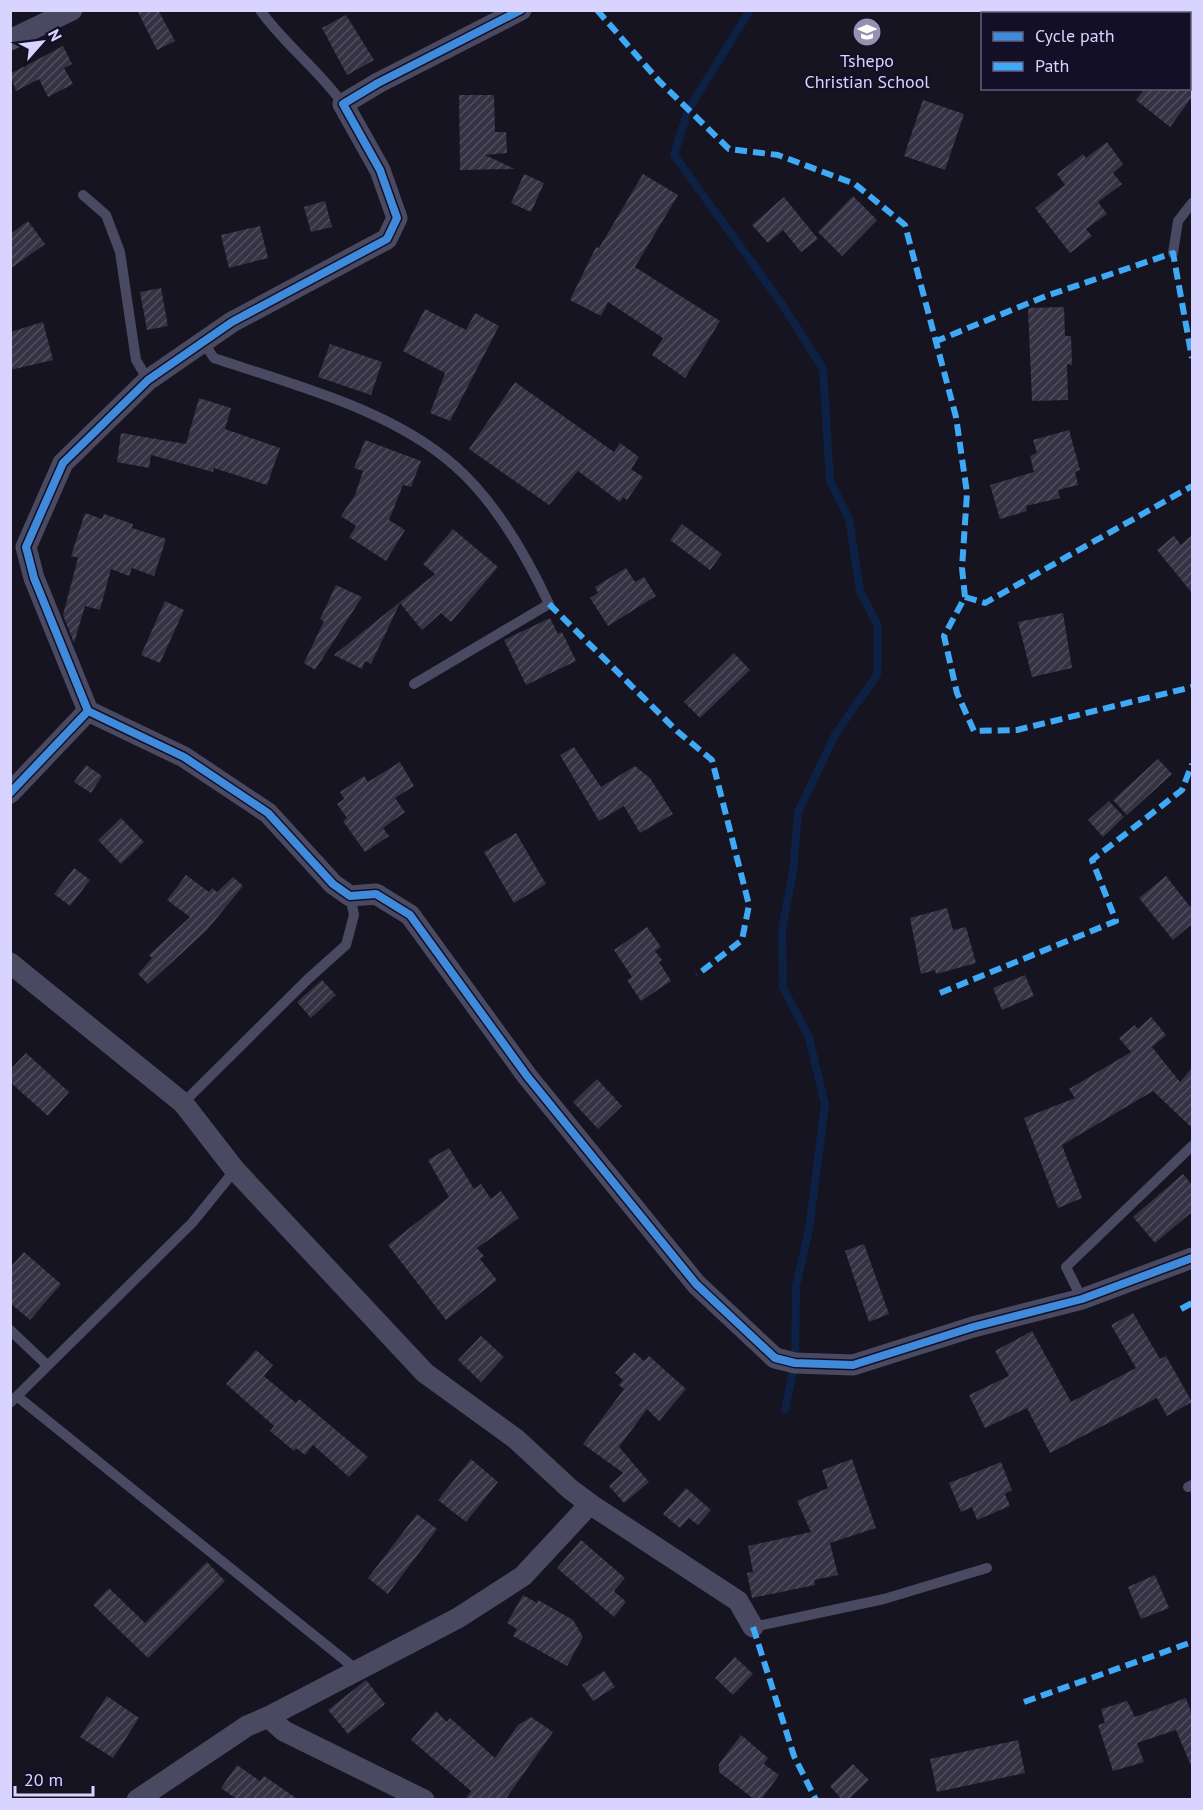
<svg xmlns="http://www.w3.org/2000/svg" width="1203" height="1810" viewBox="0 0 1203 1810" font-family="'PT Sans',sans-serif">
<style>
.lines{fill:none;stroke-linecap:round;stroke-linejoin:round}
.stream{stroke:#0d2144;stroke-width:8}
.building{fill:url(#building-hatch)}
.lane{stroke:#4a4962;stroke-width:10}
.street{stroke:#4a4962;stroke-width:21}
.quiet{stroke:#3fa9f5;stroke-width:6;stroke-dasharray:12 6;stroke-linecap:butt}
.cycleway-casing{stroke:#130f26;stroke-width:11}
.cycleway{stroke:#408adc;stroke-width:8}
.labels{text-anchor:middle;stroke-width:4.5;stroke-linejoin:round;paint-order:stroke}
.poi-label{font-size:18px;fill:#d9d4ff;stroke:#130f26}
</style>
<defs>
<pattern id="building-hatch" width="6" height="6" patternUnits="userSpaceOnUse" patternTransform="scale(1.5)"><rect width="6" height="6" fill="#343243"/><path d="M-1 1l2-2M0 6l6-6M5 7l2-2" fill="none" stroke="#514f5f"/></pattern>
</defs>
<rect width="100%" height="100%" fill="#161421"/>
<g class="lines">
<path class="stream" d="M 750,10 L 688,110 L 674,155 L 782,304 L 823,369 L 830,481 L 849,519 L 860,591 L 878,626 L 877,675 L 836,733 L 798,812 L 793,872 L 782,929 L 783,988 L 809,1037 L 825,1105 L 809,1229 L 796,1287 L 795,1363 L 785,1409"/>
</g>
<g class="building">
<path d="M 137,10 L 158,10 L 175,41 L 157,50 Z"/>
<path d="M 346,15 L 374,60 L 347,75 L 322,28 Z"/>
<path d="M 63,46 L 72,64 L 64,68 L 73,84 L 48,97 L 39,79 L 16,91 L 10,74 Z"/>
<path d="M 1145,88 L 1192,88 L 1192,97 L 1170,127 L 1136,100 Z"/>
<path d="M 459,95 L 494,95 L 495,132 L 506,132 L 507,153 L 485,155 L 515,169 L 460,170 Z"/>
<path d="M 923,100 L 964,114 L 945,170 L 904,156 Z"/>
<path d="M 1107,142 L 1123,164 L 1113,173 L 1122,184 L 1098,202 L 1107,214 L 1086,229 L 1092,236 L 1070,253 L 1035,208 L 1065,185 L 1057,174 L 1083,154 L 1086,158 Z"/>
<path d="M 524,174 L 544,183 L 531,212 L 511,203 Z"/>
<path d="M 643,174 L 678,195 L 635,267 L 720,321 L 685,378 L 652,355 L 663,338 L 608,302 L 601,316 L 570,300 L 596,247 L 599,248 Z"/>
<path d="M 853,196 L 877,220 L 842,256 L 818,232 Z"/>
<path d="M 784,197 L 818,239 L 801,252 L 783,230 L 768,243 L 752,225 Z"/>
<path d="M 325,201 L 332,227 L 311,232 L 304,207 Z"/>
<path d="M 28,221 L 45,244 L 10,269 L 10,234 Z"/>
<path d="M 260,226 L 268,258 L 229,268 L 221,235 Z"/>
<path d="M 161,288 L 168,326 L 147,330 L 140,292 Z"/>
<path d="M 1064,307 L 1065,336 L 1071,336 L 1072,365 L 1067,364 L 1068,400 L 1032,401 L 1028,308 Z"/>
<path d="M 425,309 L 466,330 L 475,313 L 499,326 L 450,421 L 430,413 L 445,373 L 403,351 Z"/>
<path d="M 43,322 L 53,360 L 10,370 L 10,332 Z"/>
<path d="M 330,344 L 382,362 L 371,395 L 318,377 Z"/>
<path d="M 515,382 L 614,452 L 620,443 L 639,457 L 631,469 L 643,477 L 627,500 L 623,497 L 620,502 L 578,471 L 549,505 L 469,449 Z"/>
<path d="M 199,398 L 231,408 L 225,429 L 280,448 L 267,485 L 214,468 L 213,472 L 151,455 L 149,468 L 117,462 L 121,433 L 186,444 Z"/>
<path d="M 1069,430 L 1080,470 L 1075,472 L 1078,485 L 1058,490 L 1060,498 L 1026,506 L 1027,511 L 1000,519 L 990,485 L 1034,472 L 1030,456 L 1037,453 L 1033,440 Z"/>
<path d="M 365,440 L 421,461 L 411,487 L 403,485 L 389,520 L 405,530 L 386,561 L 349,537 L 356,526 L 341,516 L 355,495 L 363,471 L 354,468 Z"/>
<path d="M 85,513 L 102,519 L 104,514 L 133,524 L 132,528 L 166,539 L 154,576 L 132,568 L 129,576 L 111,569 L 100,610 L 85,606 L 74,643 L 63,615 L 78,558 L 71,556 Z"/>
<path d="M 682,524 L 722,554 L 710,570 L 670,540 Z"/>
<path d="M 453,529 L 498,567 L 451,622 L 441,613 L 422,630 L 400,603 L 371,664 L 365,661 L 362,669 L 334,655 L 435,574 L 423,564 Z"/>
<path d="M 1192,535 L 1192,593 L 1157,550 L 1174,536 L 1181,545 Z"/>
<path d="M 626,568 L 635,582 L 644,577 L 656,596 L 608,626 L 590,598 L 598,593 L 595,587 Z"/>
<path d="M 336,585 L 362,597 L 315,670 L 304,663 L 324,621 L 320,619 Z"/>
<path d="M 165,601 L 184,610 L 160,663 L 141,655 Z"/>
<path d="M 1063,613 L 1072,668 L 1032,677 L 1018,622 Z"/>
<path d="M 550,618 L 558,634 L 562,632 L 576,661 L 526,685 L 504,640 Z"/>
<path d="M 734,653 L 750,670 L 700,718 L 684,702 Z"/>
<path d="M 574,747 L 601,787 L 635,766 L 650,778 L 673,814 L 640,833 L 624,806 L 599,821 L 560,755 Z"/>
<path d="M 1158,759 L 1172,774 L 1127,815 L 1113,800 Z"/>
<path d="M 400,762 L 414,786 L 395,798 L 405,812 L 383,828 L 389,836 L 365,852 L 343,821 L 347,818 L 337,804 L 344,799 L 340,792 L 364,776 L 368,782 Z"/>
<path d="M 86,765 L 102,776 L 91,793 L 74,782 Z"/>
<path d="M 1109,801 L 1124,817 L 1103,837 L 1088,820 Z"/>
<path d="M 121,818 L 144,842 L 121,864 L 98,840 Z"/>
<path d="M 516,833 L 546,884 L 514,903 L 484,852 Z"/>
<path d="M 74,868 L 90,880 L 70,906 L 54,894 Z"/>
<path d="M 186,875 L 209,892 L 212,888 L 217,892 L 233,877 L 243,886 L 206,931 L 148,984 L 138,974 L 152,958 L 149,955 L 190,917 L 167,900 Z"/>
<path d="M 1166,876 L 1192,909 L 1192,924 L 1173,940 L 1139,898 Z"/>
<path d="M 947,908 L 953,930 L 966,927 L 976,963 L 936,974 L 935,970 L 921,974 L 910,918 Z"/>
<path d="M 647,927 L 661,947 L 655,951 L 662,960 L 659,962 L 671,981 L 641,1001 L 627,980 L 632,977 L 614,950 Z"/>
<path d="M 1025,975 L 1034,996 L 1002,1010 L 993,988 Z"/>
<path d="M 322,980 L 336,995 L 311,1018 L 297,1002 Z"/>
<path d="M 1151,1017 L 1166,1035 L 1152,1047 L 1180,1082 L 1192,1068 L 1192,1128 L 1153,1091 L 1062,1145 L 1082,1198 L 1058,1208 L 1024,1118 L 1075,1098 L 1069,1089 L 1131,1052 L 1119,1038 L 1135,1025 L 1138,1029 Z"/>
<path d="M 26,1053 L 69,1092 L 48,1116 L 10,1082 L 10,1070 Z"/>
<path d="M 597,1079 L 622,1106 L 598,1129 L 573,1102 Z"/>
<path d="M 449,1148 L 474,1189 L 481,1184 L 491,1199 L 501,1191 L 519,1218 L 477,1248 L 484,1256 L 480,1259 L 497,1280 L 446,1320 L 388,1245 L 449,1197 L 428,1160 Z"/>
<path d="M 1183,1174 L 1192,1185 L 1192,1212 L 1155,1243 L 1133,1217 Z"/>
<path d="M 864,1244 L 889,1314 L 869,1322 L 845,1251 Z"/>
<path d="M 24,1252 L 61,1284 L 30,1320 L 10,1303 L 10,1268 Z"/>
<path d="M 1133,1313 L 1160,1359 L 1166,1356 L 1192,1402 L 1167,1416 L 1157,1398 L 1050,1453 L 1027,1408 L 985,1428 L 969,1395 L 1009,1376 L 995,1351 L 1032,1331 L 1071,1402 L 1136,1368 L 1111,1325 Z"/>
<path d="M 481,1336 L 504,1357 L 481,1382 L 458,1360 Z"/>
<path d="M 256,1350 L 273,1365 L 264,1376 L 296,1403 L 299,1399 L 368,1457 L 349,1477 L 313,1445 L 305,1455 L 296,1448 L 294,1451 L 270,1431 L 274,1426 L 226,1384 Z"/>
<path d="M 634,1352 L 644,1361 L 649,1356 L 686,1389 L 659,1421 L 647,1409 L 619,1447 L 649,1482 L 624,1503 L 609,1486 L 623,1473 L 583,1444 L 624,1389 L 619,1385 L 623,1380 L 615,1373 Z"/>
<path d="M 471,1459 L 498,1482 L 466,1522 L 438,1500 Z"/>
<path d="M 852,1459 L 876,1528 L 830,1543 L 838,1575 L 814,1580 L 815,1585 L 752,1598 L 747,1573 L 753,1572 L 748,1546 L 811,1532 L 797,1501 L 828,1488 L 822,1470 Z"/>
<path d="M 1001,1462 L 1012,1490 L 1005,1494 L 1010,1506 L 977,1520 L 972,1507 L 961,1512 L 949,1483 Z"/>
<path d="M 686,1488 L 711,1510 L 698,1525 L 689,1518 L 680,1528 L 663,1514 Z"/>
<path d="M 417,1514 L 437,1529 L 388,1594 L 368,1578 Z"/>
<path d="M 581,1540 L 625,1578 L 614,1591 L 626,1602 L 614,1617 L 557,1568 Z"/>
<path d="M 207,1562 L 225,1581 L 148,1658 L 93,1605 L 109,1588 L 145,1623 Z"/>
<path d="M 1155,1575 L 1169,1608 L 1141,1619 L 1128,1587 Z"/>
<path d="M 523,1595 L 537,1603 L 538,1600 L 573,1620 L 583,1637 L 567,1666 L 513,1636 L 517,1629 L 507,1623 Z"/>
<path d="M 735,1657 L 753,1674 L 733,1695 L 715,1678 Z"/>
<path d="M 604,1671 L 615,1687 L 593,1701 L 582,1685 Z"/>
<path d="M 366,1680 L 385,1704 L 348,1734 L 328,1710 Z"/>
<path d="M 107,1696 L 139,1718 L 113,1758 L 80,1737 Z"/>
<path d="M 1186,1698 L 1192,1715 L 1192,1768 L 1176,1730 L 1137,1743 L 1144,1762 L 1113,1771 L 1098,1725 L 1105,1723 L 1101,1709 L 1127,1701 L 1135,1717 Z"/>
<path d="M 436,1711 L 447,1722 L 450,1718 L 495,1758 L 518,1725 L 531,1717 L 553,1732 L 505,1800 L 465,1800 L 471,1791 L 411,1740 Z"/>
<path d="M 741,1735 L 768,1758 L 764,1764 L 779,1775 L 761,1800 L 755,1800 L 719,1772 L 719,1764 Z"/>
<path d="M 1018,1740 L 1025,1773 L 937,1792 L 930,1759 Z"/>
<path d="M 853,1764 L 869,1780 L 848,1800 L 842,1800 L 830,1786 Z"/>
<path d="M 237,1765 L 260,1781 L 264,1776 L 299,1800 L 238,1800 L 221,1788 Z"/>
</g>
<g class="lines">
<g class="lane">
<path d="M 260,10 C 285,45 318,69 343,104"/>
<path d="M 83,195 L 106,215 L 120,252 L 136,360 L 148,380"/>
<path d="M 1173,253 L 1178,221 L 1192,203"/>
<path d="M 203,342 L 214,358 C 293,385 391,409 455,466 C 496,502 526,555 549,604 L 414,684"/>
<path d="M 183,1103 L 308,979 L 346,945 L 354,915 L 350,896"/>
<path d="M 1082,1299 L 1066,1267 L 1192,1146"/>
<path d="M 10,1330 L 47,1365"/>
<path d="M 18,1397 L 357,1670"/>
<path d="M 10,1403 L 192,1223 L 235,1170"/>
<path d="M 1188,1487 L 1192,1485"/>
<path d="M 753,1627 L 884,1599 L 987,1568"/>
</g>
<g class="street">
<path d="M 10,40 L 72,10"/>
<path d="M 88,711 L 184,757 L 268,813 L 333,884 L 350,896 L 376,894 L 410,915 L 527,1076 L 696,1284 L 775,1358 L 795,1363 L 853,1365 L 973,1327 L 1082,1299 L 1192,1258"/>
<path d="M 10,793 L 88,711 L 34,578 L 26,547 L 63,463 L 148,380 L 203,342 L 232,322 L 387,239 L 397,218 L 380,170 L 343,104 L 378,83 L 521,10"/>
<path d="M 10,963 L 183,1103 L 235,1170 L 425,1373 L 516,1439 L 570,1489 L 590,1504 L 738,1601 L 753,1627"/>
<path d="M 268,1717 L 284,1731 L 424,1800"/>
<path d="M 137,1800 L 247,1726 L 268,1717 L 458,1618 L 523,1576 L 590,1504"/>
</g>
<g class="quiet">
<path d="M 597,10 L 659,81 L 729,149 L 778,155 L 855,184 L 905,225 L 956,417 L 967,493 L 962,568 L 965,597 L 944,636 L 957,693 L 974,731 L 1017,730 L 1192,687"/>
<path d="M 934,342 L 1046,296 L 1173,253 L 1192,358"/>
<path d="M 965,597 L 985,603 L 1192,486"/>
<path d="M 549,604 L 677,731 L 712,760 L 749,905 L 742,940 L 697,975"/>
<path d="M 940,993 L 1116,921 L 1092,860 L 1182,790 L 1192,764"/>
<path d="M 1181,1309 L 1192,1303"/>
<path d="M 753,1627 L 794,1756 L 816,1800"/>
<path d="M 1024,1702 L 1192,1642"/>
</g>
<g class="cycleway-casing">
<g id="cycleway">
<path d="M 88,711 L 184,757 L 268,813 L 333,884 L 350,896 L 376,894 L 410,915 L 527,1076 L 696,1284 L 775,1358 L 795,1363 L 853,1365 L 973,1327 L 1082,1299 L 1192,1258"/>
<path d="M 10,793 L 88,711 L 34,578 L 26,547 L 63,463 L 148,380 L 203,342 L 232,322 L 387,239 L 397,218 L 380,170 L 343,104 L 378,83 L 521,10"/>
</g>
</g>
<use href="#cycleway" class="cycleway"/>
</g>
<defs>
<g id="school-disc" transform="scale(1.5)"><circle r="9.5" fill="#9591b1" stroke="#130f26"/><path d="M0-5L7-2L0 1L-7-2ZM-4 1L0 2.5L4 1V4Q0 6-4 4Z" fill="#fff"/></g>
</defs>
<g fill-rule="evenodd">
<use href="#school-disc" x="867" y="32"/>
</g>
<g class="labels">
<g class="poi-label">
<text x="867" y="67">Tshepo<tspan x="867" dy="21">Christian School</tspan></text>
</g>
</g>
<rect width="1203" height="1810" fill="none" stroke="#d9d4ff" stroke-width="24"/>
<rect x="981" y="12" width="210" height="78" fill="#130f26" stroke="#625e7d" stroke-width="1.5"/>
<rect x="993" y="32" width="30" height="9" fill="#408adc" stroke="#625e7d" stroke-width="1.5"/>
<text x="1035" y="42" font-size="18" fill="#d9d4ff">Cycle path</text>
<rect x="993" y="62" width="30" height="9" fill="#3fa9f5" stroke="#625e7d" stroke-width="1.5"/>
<text x="1035" y="72" font-size="18" fill="#d9d4ff">Path</text>
<g transform="translate(42 42) rotate(62)" stroke="#130f26" stroke-width="4.5" paint-order="stroke">
<path d="M0-4.5L10 22L0 15L-10 22Z" fill="#d9d4ff"/>
<text y="-9" font-size="16" font-weight="bold" text-anchor="middle" fill="#d9d4ff">N</text>
</g>
<path d="M15 1786v9h78v-9" fill="none" stroke="#d9d4ff" stroke-width="3"/>
<text x="24" y="1786" font-size="18" fill="#d9d4ff" stroke="#130f26" stroke-width="4.5" paint-order="stroke">20 m</text>
</svg>
